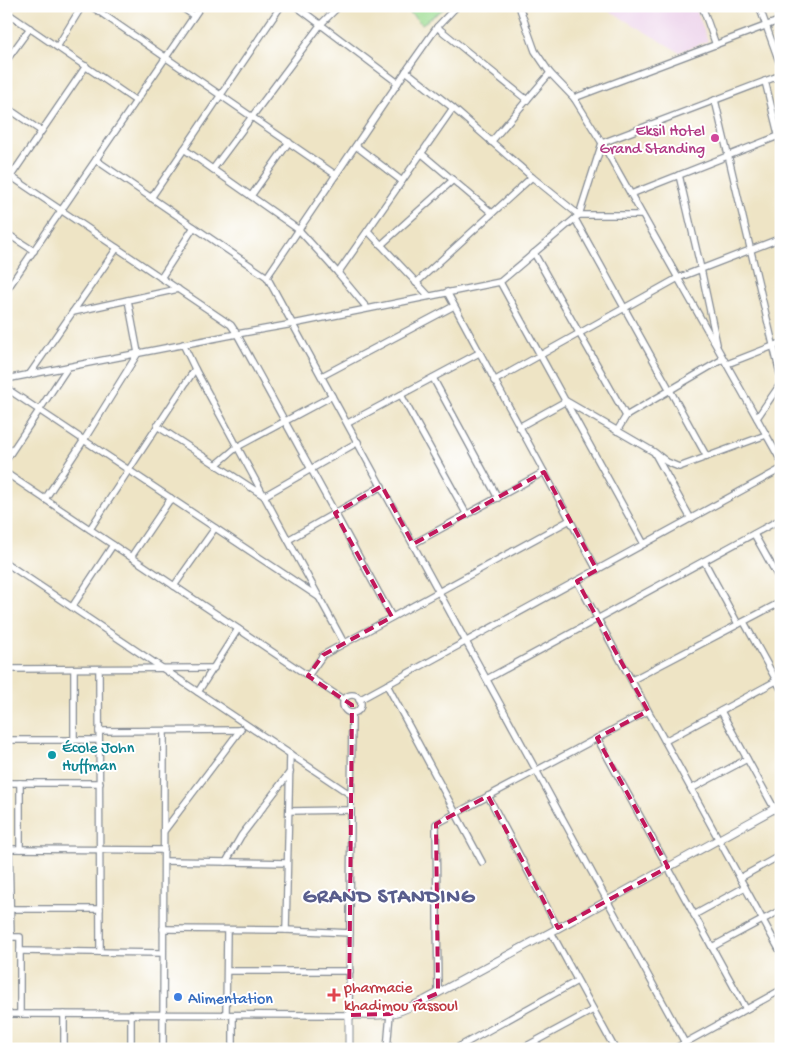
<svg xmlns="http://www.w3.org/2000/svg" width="787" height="1055" viewBox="0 0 787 1055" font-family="'Gochi Hand',sans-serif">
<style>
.built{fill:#ecd1ea}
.green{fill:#9fdd93;stroke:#5d8678}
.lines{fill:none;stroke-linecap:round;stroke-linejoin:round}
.minor-casing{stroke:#848a92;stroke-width:8}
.tertiary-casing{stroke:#848a92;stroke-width:9}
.minor{stroke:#fff;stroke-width:5.5}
.tertiary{stroke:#fff;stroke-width:7}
.marked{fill:none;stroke:#c2185b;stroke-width:4;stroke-dasharray:10 6;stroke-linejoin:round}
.hotel-dot{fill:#d1479c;stroke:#fff;stroke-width:2}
.culture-dot{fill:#0f9aa8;stroke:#fff;stroke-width:2}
.health-dot{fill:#e0444e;stroke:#fff;stroke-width:2}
.shop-dot{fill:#3f7fe0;stroke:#fff;stroke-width:2}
.labels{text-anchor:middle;stroke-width:4;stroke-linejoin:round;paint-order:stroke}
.hotel-label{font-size:16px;fill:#b23c85;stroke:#fff;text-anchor:end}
.culture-label{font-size:16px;fill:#0d838f;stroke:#fff;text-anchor:start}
.health-label{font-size:16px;fill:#be3a42;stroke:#fff;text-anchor:start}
.shop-label{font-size:16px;fill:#366cbe;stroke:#fff;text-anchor:start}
.district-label{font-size:21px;font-weight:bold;letter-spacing:1px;fill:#595e8d;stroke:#fff}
</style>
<rect width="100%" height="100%" fill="#fff"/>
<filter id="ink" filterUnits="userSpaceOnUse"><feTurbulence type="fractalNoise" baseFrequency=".02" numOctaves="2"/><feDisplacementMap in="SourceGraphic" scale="10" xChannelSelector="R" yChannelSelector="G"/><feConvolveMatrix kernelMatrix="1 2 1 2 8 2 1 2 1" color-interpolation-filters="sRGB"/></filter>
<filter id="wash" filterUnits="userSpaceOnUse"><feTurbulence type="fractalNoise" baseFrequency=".0096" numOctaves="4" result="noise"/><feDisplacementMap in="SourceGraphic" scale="20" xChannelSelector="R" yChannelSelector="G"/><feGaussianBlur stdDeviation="1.12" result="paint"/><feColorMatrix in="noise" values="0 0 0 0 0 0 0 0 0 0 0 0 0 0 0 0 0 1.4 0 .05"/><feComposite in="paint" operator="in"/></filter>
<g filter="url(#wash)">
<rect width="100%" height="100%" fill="#eee4c5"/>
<path class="built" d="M 601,6 L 695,6 L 708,41 L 679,52 Z"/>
<path class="green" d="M 403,6 L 448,6 L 422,24 Z"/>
</g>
<g filter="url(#ink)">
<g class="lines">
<g class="minor-casing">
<g id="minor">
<path d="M 91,6 L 336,175"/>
<path d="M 180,6 L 194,16"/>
<path d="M 296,6 L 398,83"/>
<path d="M 519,6 L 535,51 L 550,73 L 574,98 L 602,143 L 781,461"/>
<path d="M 702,6 L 716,45"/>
<path d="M 759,6 L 781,67"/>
<path d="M 6,12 L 136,101"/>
<path d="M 437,27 L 527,100"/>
<path d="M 57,47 L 82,6"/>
<path d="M 6,61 L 30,28"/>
<path d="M 406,71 L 453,108 L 532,177 L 579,215 L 642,215"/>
<path d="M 765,81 L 781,146"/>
<path d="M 574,98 L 781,20"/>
<path d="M 715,100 L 781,378"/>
<path d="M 6,107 L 41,131"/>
<path d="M 491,142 L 550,73"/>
<path d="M 602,143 L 781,75"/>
<path d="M 356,146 L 402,181"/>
<path d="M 184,149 L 299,230 L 338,273 L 367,308"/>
<path d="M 421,153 L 492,213"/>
<path d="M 96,160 L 267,277 L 685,1043"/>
<path d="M 213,169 L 321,24 L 339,6"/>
<path d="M 6,173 L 231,325 L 237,334 L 392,617"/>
<path d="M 679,175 L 701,269 L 717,344"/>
<path d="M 11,176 L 86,66"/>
<path d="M 631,194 L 781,135"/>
<path d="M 251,196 L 289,142"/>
<path d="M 151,198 L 281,6"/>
<path d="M 575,219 L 707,457"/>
<path d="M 368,231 L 429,296"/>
<path d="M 6,233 L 34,251"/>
<path d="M 381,245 L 453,180"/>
<path d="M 534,253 L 626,416"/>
<path d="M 338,273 L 453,108"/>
<path d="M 267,277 L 406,71 L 437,27 L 457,6"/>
<path d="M 161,278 L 194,227"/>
<path d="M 500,282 L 644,544"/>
<path d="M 416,283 L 532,177"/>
<path d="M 6,291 L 201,6"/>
<path d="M 447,292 L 597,570"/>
<path d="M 73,312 L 178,289"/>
<path d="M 183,344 L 195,369 L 344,643"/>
<path d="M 727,364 L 781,343"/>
<path d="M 29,375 L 117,248"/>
<path d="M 322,376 L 454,306"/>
<path d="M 433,378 L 498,498"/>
<path d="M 6,379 L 237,334 L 293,324 L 500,282 L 579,215 L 602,143"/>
<path d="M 494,381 L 678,278 L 781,238"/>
<path d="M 6,388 L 320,598"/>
<path d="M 401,395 L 467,515"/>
<path d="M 757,418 L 781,383"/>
<path d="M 348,423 L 479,353"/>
<path d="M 157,426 L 264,496 L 358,442"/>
<path d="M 519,427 L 566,401 L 654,452 L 667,462 L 679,467 L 766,435"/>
<path d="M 617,431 L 626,416 L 723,359"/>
<path d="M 655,454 L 691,519"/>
<path d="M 6,460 L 68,367"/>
<path d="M 216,465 L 237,447 L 332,396"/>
<path d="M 6,473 L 344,700"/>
<path d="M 45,499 L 84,440 L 138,353 L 128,300"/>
<path d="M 90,529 L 195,369"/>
<path d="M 754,534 L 781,582"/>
<path d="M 288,540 L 382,486"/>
<path d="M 413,544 L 544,472"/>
<path d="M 131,557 L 171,498"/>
<path d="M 704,561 L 738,624"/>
<path d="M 6,563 L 351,795"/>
<path d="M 577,581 L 781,953"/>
<path d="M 174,586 L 215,528"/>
<path d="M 72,607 L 113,545"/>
<path d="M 744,622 L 781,689"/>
<path d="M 6,669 L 214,668"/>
<path d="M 99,669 L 100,952"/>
<path d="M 308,676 L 323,655 L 570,520"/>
<path d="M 487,679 L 781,519"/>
<path d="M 632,680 L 781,602"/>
<path d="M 387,685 L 482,862"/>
<path d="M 198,692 L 238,629"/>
<circle cx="352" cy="704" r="9"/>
<path d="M 359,700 L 781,469"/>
<path d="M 721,711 L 774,808"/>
<path d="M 99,731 L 240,730"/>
<path d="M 597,738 L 746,1009"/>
<path d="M 6,740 L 99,740"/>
<path d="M 74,740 L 74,669"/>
<path d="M 665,741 L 776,681"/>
<path d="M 6,783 L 100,783"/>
<path d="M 20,783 L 20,849"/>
<path d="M 691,789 L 747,759"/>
<path d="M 488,796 L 558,928"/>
<path d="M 289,811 L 351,810"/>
<path d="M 164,831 L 241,729"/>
<path d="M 6,849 L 164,850"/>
<path d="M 9,849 L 11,937"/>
<path d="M 164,861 L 287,863"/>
<path d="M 226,862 L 241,836 L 290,772"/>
<path d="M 740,878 L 781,855"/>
<path d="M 10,909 L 100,909"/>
<path d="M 694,915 L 745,887"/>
<path d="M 163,929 L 286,930 L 350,933"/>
<path d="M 286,930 L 290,754"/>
<path d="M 551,932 L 615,1049"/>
<path d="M 6,937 L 20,937 L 20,1014"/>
<path d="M 712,947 L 781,910"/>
<path d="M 20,951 L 163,953"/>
<path d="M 227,971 L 350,971"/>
<path d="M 438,993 L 436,824 L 648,711"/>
<path d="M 6,1014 L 349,1015 L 352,713"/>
<path d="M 64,1014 L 64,1049"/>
<path d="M 131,1014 L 131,1049"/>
<path d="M 226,1015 L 227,930"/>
<path d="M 163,1049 L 164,731"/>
<path d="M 233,1049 L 233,1015"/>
<path d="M 387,1049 L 390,1014"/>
<path d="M 455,1049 L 577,981"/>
<path d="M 521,1049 L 593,1010"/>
<path d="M 674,1049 L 781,990"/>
</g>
</g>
<g class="tertiary-casing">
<path id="tertiary" d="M 349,1049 L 349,1015 C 362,1015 376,1016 389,1014 C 401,1012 414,1005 425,1000 L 551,932 L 781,805"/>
</g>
<use href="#minor" class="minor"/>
<use href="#tertiary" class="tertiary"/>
</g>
</g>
<path class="marked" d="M 544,472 L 597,570 L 577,581 L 648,711 L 597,738 L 668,867 L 558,928 L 488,796 L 436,824 L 438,993 L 390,1014 L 349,1015 L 352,705 L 308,676 L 323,655 L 392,617 L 335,513 L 382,486 L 413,544 Z"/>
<circle class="hotel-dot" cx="715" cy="138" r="5"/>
<circle class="culture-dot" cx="52" cy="755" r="5"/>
<path class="health-dot" d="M331.5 987.5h5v5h5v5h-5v5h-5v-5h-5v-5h5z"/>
<circle class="shop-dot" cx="178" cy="997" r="5"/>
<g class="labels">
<g class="hotel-label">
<text x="705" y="135">Eksil Hotel<tspan x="705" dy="18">Grand Standing</tspan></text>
</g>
<g class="culture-label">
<text x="62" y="752">École John<tspan x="62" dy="18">Huffman</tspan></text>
</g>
<g class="health-label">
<text x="344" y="992">pharmacie<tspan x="344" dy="18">khadimou rassoul</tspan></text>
</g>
<g class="shop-label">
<text x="188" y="1003">Alimentation</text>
</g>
<g class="district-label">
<text x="389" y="902">GRAND STANDING</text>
</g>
</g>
<rect width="787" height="1055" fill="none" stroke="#fff" stroke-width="25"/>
</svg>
